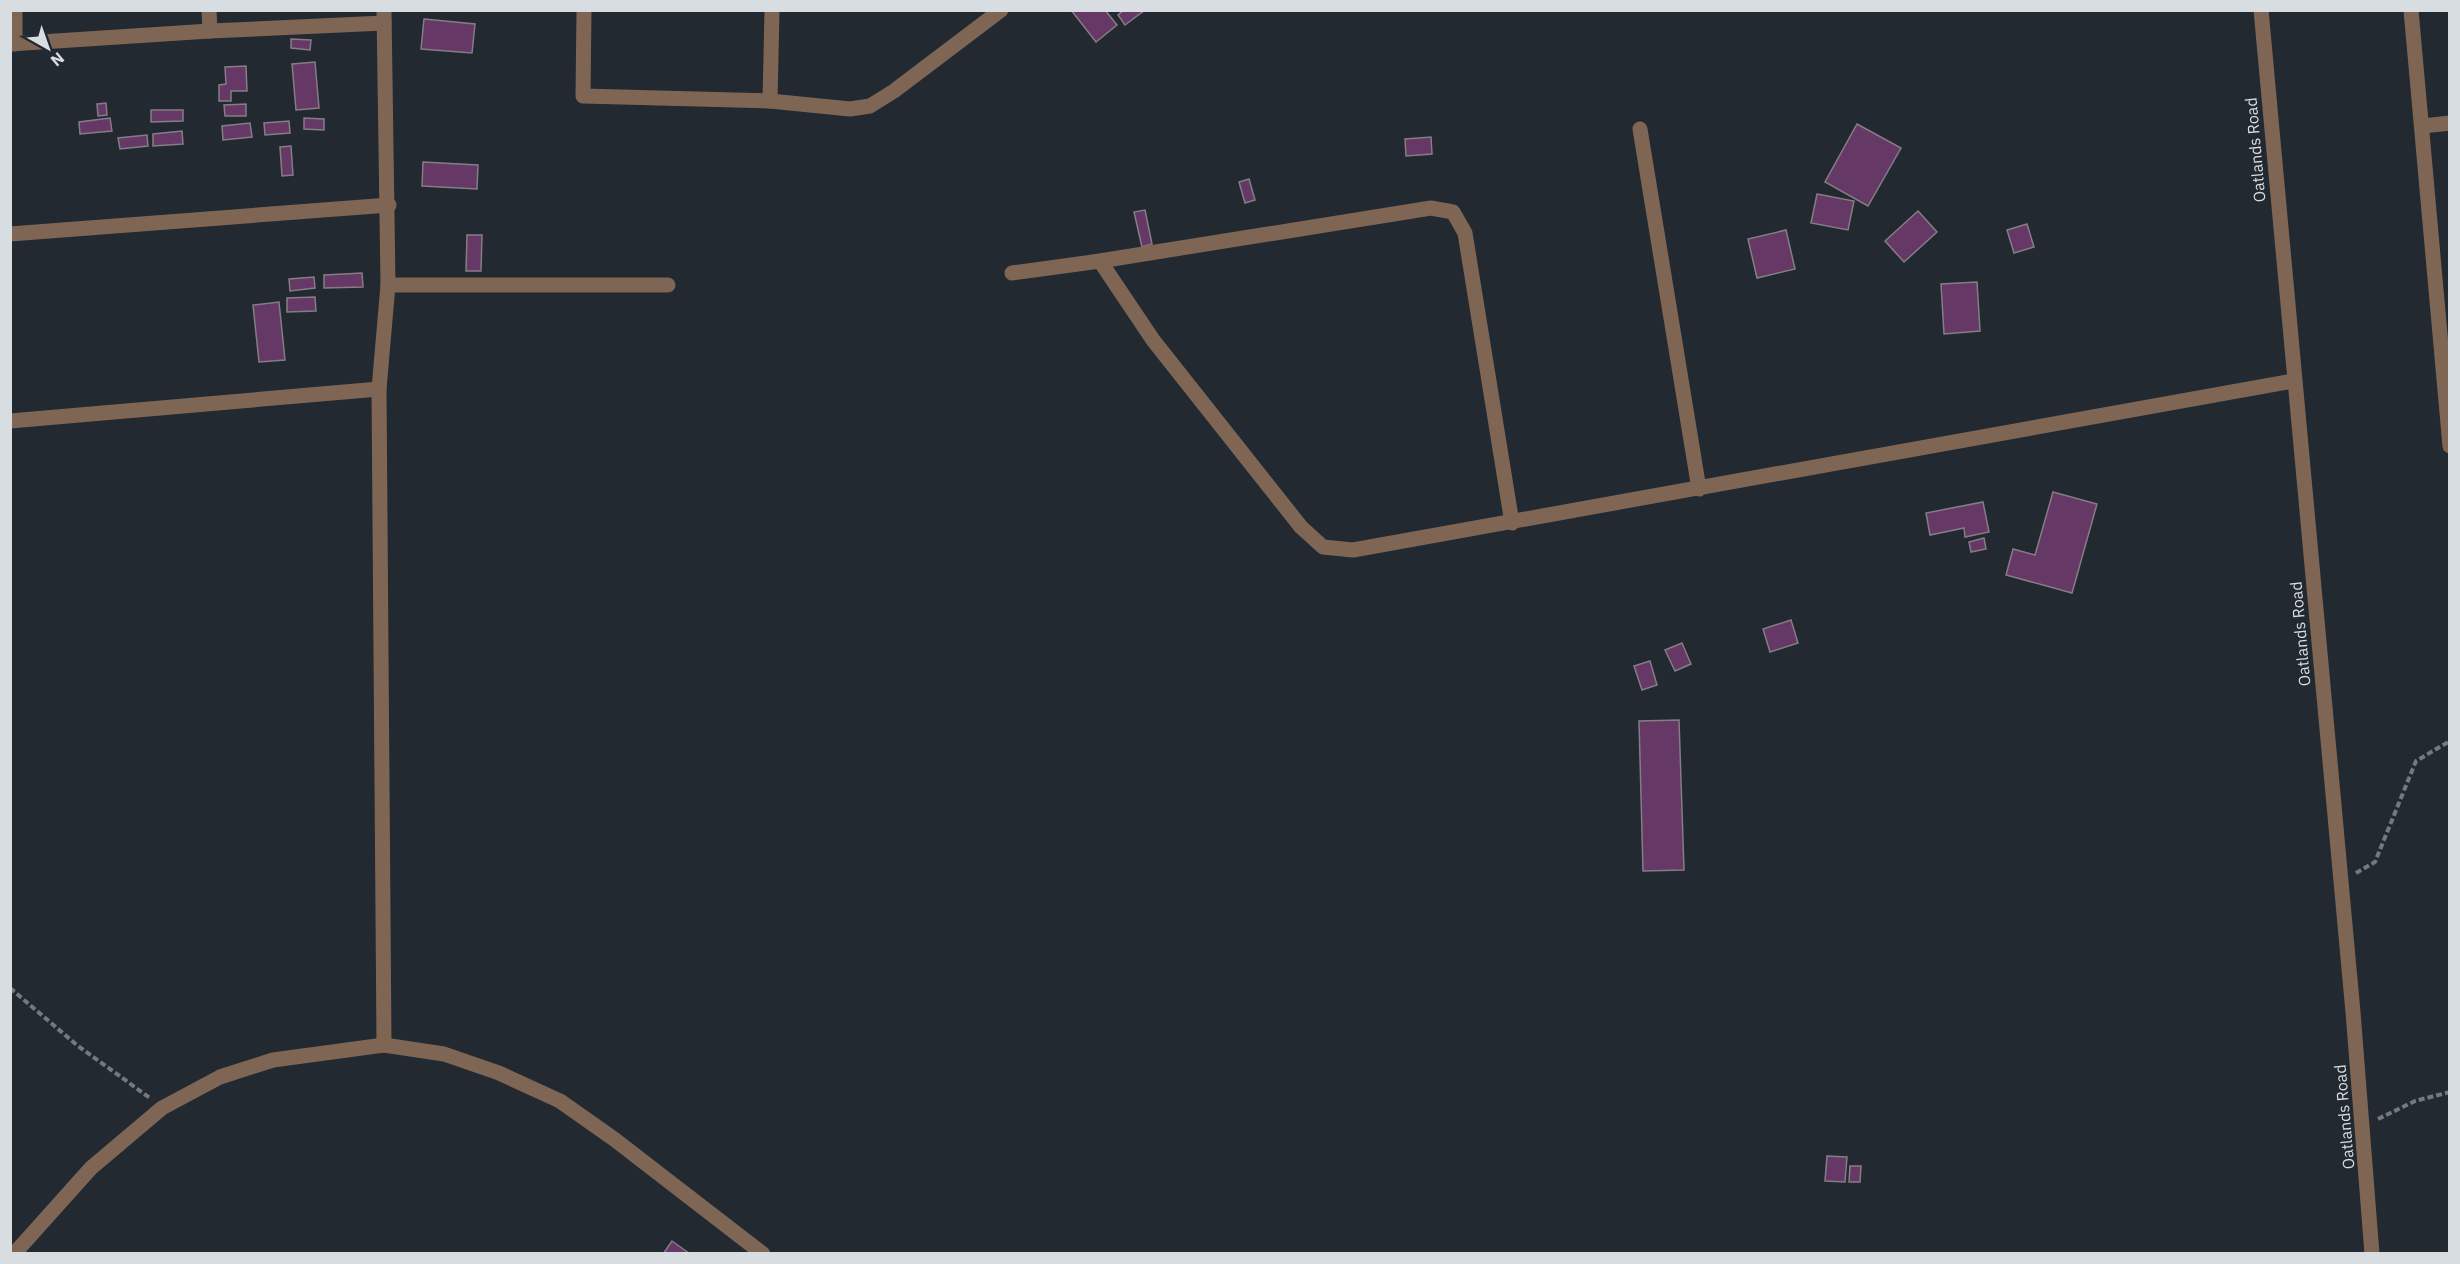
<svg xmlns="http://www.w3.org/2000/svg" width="2460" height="1264" viewBox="0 0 2460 1264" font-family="'IBM Plex Sans',sans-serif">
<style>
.building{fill:#663865;stroke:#857d85;stroke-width:1.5}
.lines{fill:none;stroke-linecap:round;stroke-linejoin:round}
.path{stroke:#73797f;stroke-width:4;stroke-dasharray:6 3;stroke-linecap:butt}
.minor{stroke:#7f6654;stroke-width:15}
.labels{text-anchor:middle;stroke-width:5;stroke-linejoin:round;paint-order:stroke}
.street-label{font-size:16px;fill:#d8dde2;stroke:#222930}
</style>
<rect width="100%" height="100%" fill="#222930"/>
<g class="building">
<path d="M 1071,10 L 1105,10 L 1117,25 L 1096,42 Z"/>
<path d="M 1124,10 L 1145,10 L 1125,25 L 1118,15 Z"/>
<path d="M 424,19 L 475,24 L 472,53 L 421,49 Z"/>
<path d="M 291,39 L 311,40 L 310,50 L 291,48 Z"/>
<path d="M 315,62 L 319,108 L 296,110 L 292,64 Z"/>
<path d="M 246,66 L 247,91 L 231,91 L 231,101 L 219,101 L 219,85 L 226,84 L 225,67 Z"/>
<path d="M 106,103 L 107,115 L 98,116 L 97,104 Z"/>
<path d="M 246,104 L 246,116 L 225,116 L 224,105 Z"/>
<path d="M 151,110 L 183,110 L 183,121 L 151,122 Z"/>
<path d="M 110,118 L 112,131 L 80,134 L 79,122 Z"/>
<path d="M 304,118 L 324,119 L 324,130 L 304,129 Z"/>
<path d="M 289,121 L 290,133 L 265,135 L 264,123 Z"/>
<path d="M 250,123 L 252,137 L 223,140 L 222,126 Z"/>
<path d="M 1857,124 L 1901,148 L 1868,206 L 1825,182 Z"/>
<path d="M 182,131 L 183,144 L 153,146 L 153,134 Z"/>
<path d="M 147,135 L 148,146 L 120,149 L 118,138 Z"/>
<path d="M 1431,137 L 1432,154 L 1406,156 L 1405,139 Z"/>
<path d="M 291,146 L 293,175 L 282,176 L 280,147 Z"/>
<path d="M 423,162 L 478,165 L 477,189 L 422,186 Z"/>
<path d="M 1249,179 L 1255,200 L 1245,203 L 1239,182 Z"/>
<path d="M 1817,194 L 1854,201 L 1848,230 L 1811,223 Z"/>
<path d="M 1145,210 L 1152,244 L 1142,247 L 1134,212 Z"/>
<path d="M 1918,211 L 1937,232 L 1904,262 L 1885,241 Z"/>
<path d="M 2027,224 L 2034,247 L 2014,253 L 2007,230 Z"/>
<path d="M 1786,230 L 1795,269 L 1757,278 L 1748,239 Z"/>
<path d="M 467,235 L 482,235 L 481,271 L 466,271 Z"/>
<path d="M 362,273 L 363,287 L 324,288 L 324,275 Z"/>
<path d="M 314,277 L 315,288 L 290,291 L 289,279 Z"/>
<path d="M 1977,282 L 1980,331 L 1944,334 L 1941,284 Z"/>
<path d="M 315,297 L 316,311 L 287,312 L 287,298 Z"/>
<path d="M 279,302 L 285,360 L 259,362 L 253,305 Z"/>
<path d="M 2053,492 L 2097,504 L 2072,593 L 2006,575 L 2013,549 L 2035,555 Z"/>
<path d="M 1983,502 L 1989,532 L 1965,537 L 1964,528 L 1930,535 L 1926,513 Z"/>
<path d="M 1984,538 L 1986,549 L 1971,552 L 1969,542 Z"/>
<path d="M 1791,620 L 1798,643 L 1770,652 L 1763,629 Z"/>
<path d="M 1682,643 L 1691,664 L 1675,671 L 1665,650 Z"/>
<path d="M 1650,661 L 1657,685 L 1642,690 L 1634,666 Z"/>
<path d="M 1679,720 L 1684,870 L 1643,871 L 1639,721 Z"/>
<path d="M 1827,1156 L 1847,1157 L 1845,1182 L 1825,1181 Z"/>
<path d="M 1850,1166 L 1861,1166 L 1860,1182 L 1849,1182 Z"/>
<path d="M 672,1241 L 690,1254 L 663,1254 Z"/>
</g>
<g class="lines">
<g class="path">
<path d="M 2356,873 L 2375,862 L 2416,761 L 2450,741"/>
<path d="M 10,988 L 78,1046 L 150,1098"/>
<path d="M 2378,1119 L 2415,1101 L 2450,1092"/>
</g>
<g class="minor">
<path d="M 209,10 L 210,31"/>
<path d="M 584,10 L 583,96 L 770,101 L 850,109 L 870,106 L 894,91 L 1001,10"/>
<path d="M 2261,10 L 2353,1012 L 2372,1254"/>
<path d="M 2411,10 L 2450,446"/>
<path d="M 10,44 L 210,31 L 384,23"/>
<path d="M 15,44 L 15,10"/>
<path d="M 770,101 L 772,10"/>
<path d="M 2423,126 L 2450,123"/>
<path d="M 1640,129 L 1699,489"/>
<path d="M 10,234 L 389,205"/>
<path d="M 1100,261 L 1153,340 L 1301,527 L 1323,547 L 1353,550 L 2293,381"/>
<path d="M 1012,273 L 1100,261 L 1431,208 L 1453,212 L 1465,233 L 1512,523"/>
<path d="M 388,285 L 668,285"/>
<path d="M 10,421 L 379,389"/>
<path d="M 384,1045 L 379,389 L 388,285 L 384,10"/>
<path d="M 14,1254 L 91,1168 L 162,1108 L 220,1077 L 273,1060 L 384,1045 L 444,1054 L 499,1073 L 560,1101 L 614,1139 L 763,1254"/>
</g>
</g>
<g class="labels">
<g class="street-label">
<text transform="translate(2255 150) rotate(-95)" y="6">Oatlands Road</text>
<text transform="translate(2300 634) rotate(-95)" y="6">Oatlands Road</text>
<text transform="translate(2344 1117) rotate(-95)" y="6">Oatlands Road</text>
</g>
</g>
<rect width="2460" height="1264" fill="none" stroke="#d8dde2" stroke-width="24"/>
<g transform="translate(48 48) rotate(140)" stroke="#222930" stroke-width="4.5" paint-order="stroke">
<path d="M0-4.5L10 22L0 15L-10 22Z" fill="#d8dde2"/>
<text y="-9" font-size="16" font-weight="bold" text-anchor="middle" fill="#d8dde2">N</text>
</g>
</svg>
